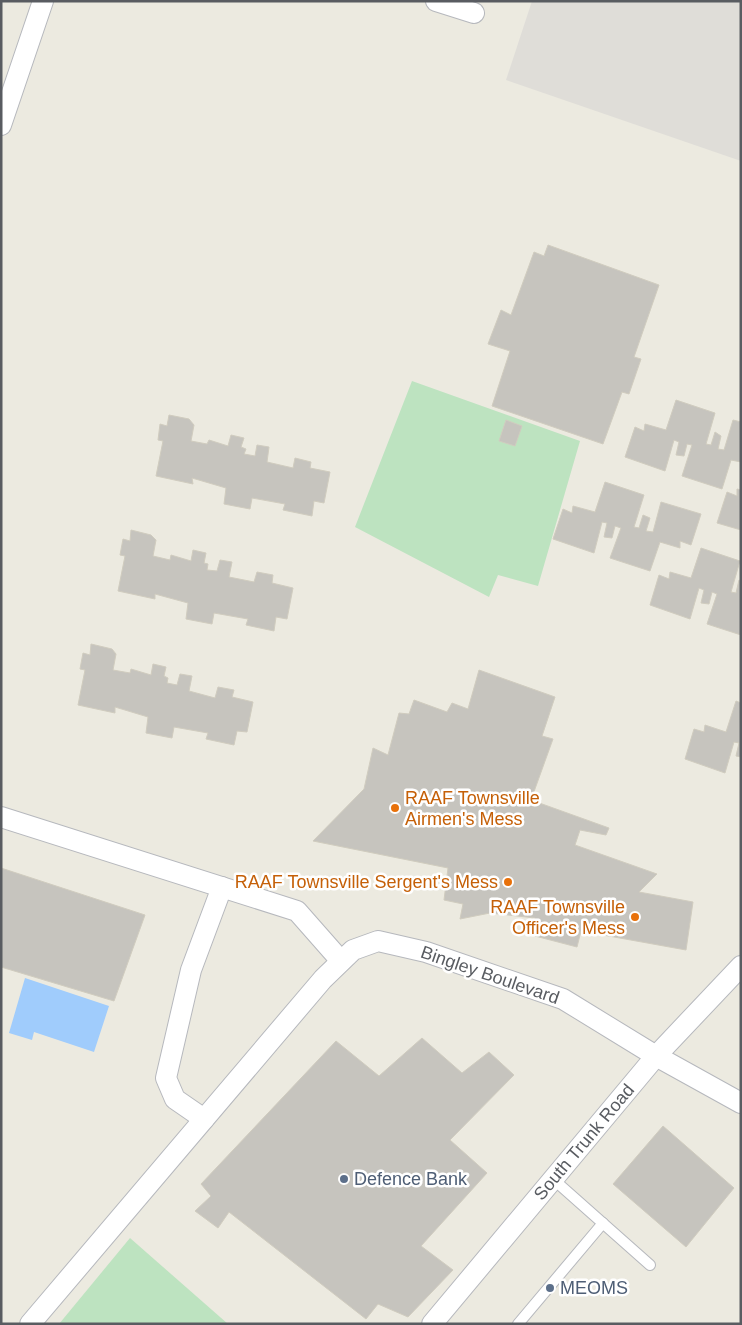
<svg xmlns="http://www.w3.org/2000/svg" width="742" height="1325" viewBox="0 0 742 1325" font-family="Arial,sans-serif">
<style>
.industrial{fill:#dfddd8}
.green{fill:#bde3c0}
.water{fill:#a0ccfc}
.building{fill:#c6c4be;stroke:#d0ccbf}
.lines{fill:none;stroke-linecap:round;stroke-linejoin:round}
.service-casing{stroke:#b6b8bd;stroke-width:12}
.minor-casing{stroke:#b6b8bd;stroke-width:22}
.service{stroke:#fff;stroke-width:10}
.minor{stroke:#fff;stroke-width:20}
.food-dot{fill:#e8710a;stroke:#fff;stroke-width:2}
.service-dot{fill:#5c6f8a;stroke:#fff;stroke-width:2}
.labels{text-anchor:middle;stroke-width:5;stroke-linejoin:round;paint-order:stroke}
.food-label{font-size:18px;fill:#c56008;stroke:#fff;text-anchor:end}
.street-label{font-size:18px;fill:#595c61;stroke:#fff}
.service-label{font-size:18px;fill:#4e5e75;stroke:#fff;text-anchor:start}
</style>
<rect width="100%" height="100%" fill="#eceae0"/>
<path class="industrial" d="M 532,1 L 741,1 L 741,161 L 506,80 Z"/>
<g class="green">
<path d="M 412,381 L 580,441 L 538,586 L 498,575 L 489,597 L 355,527 Z"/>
<path d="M 130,1238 L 228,1324 L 59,1324 Z"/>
</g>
<path class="water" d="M 25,978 L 109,1006 L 94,1052 L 34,1032 L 32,1040 L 9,1033 Z"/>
<g class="building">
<path d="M 548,245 L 659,285 L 634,357 L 641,359 L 629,394 L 622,392 L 603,444 L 492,406 L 510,351 L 488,344 L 501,310 L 511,315 L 534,252 L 544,256 Z"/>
<path d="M 676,400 L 715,413 L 706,444 L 711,445 L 715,432 L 721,436 L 718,449 L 724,450 L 733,420 L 741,422 L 741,462 L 731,460 L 722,489 L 682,476 L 692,445 L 687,444 L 684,456 L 676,455 L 679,442 L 674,440 L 665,471 L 625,457 L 635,427 L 644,431 L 645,424 L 666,430 Z"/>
<path d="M 169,415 L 189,419 L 194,425 L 191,441 L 207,444 L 209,440 L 228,446 L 231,435 L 244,438 L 241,447 L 246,449 L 244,454 L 255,456 L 257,445 L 269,447 L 267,462 L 293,468 L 295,458 L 311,462 L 310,468 L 330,472 L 324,503 L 314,501 L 312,516 L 283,510 L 285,504 L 252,498 L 250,509 L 224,504 L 226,488 L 192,478 L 193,484 L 156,476 L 163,441 L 158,440 L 160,424 L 167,426 Z"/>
<path d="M 506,420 L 522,426 L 515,446 L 499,441 Z"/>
<path d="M 605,482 L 644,495 L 634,527 L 639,528 L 643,515 L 650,518 L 646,531 L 653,532 L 661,502 L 701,514 L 691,545 L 680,541 L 680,548 L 660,542 L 650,571 L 610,558 L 621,528 L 615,526 L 612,538 L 604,537 L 607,523 L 602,522 L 594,553 L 553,539 L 563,509 L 572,513 L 573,506 L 595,512 Z"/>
<path d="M 737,489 L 741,490 L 741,530 L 717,523 L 727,492 L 737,496 Z"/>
<path d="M 131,530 L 151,535 L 156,540 L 153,556 L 170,560 L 171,555 L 191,561 L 193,550 L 206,553 L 204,563 L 208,564 L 207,570 L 217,571 L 220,560 L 232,562 L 229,577 L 254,582 L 257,572 L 273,575 L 272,583 L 293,588 L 287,619 L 276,617 L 274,631 L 246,625 L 248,619 L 214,613 L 212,624 L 186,619 L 188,603 L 155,594 L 155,599 L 118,591 L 125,556 L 120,555 L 123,539 L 130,541 Z"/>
<path d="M 701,548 L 740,561 L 731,592 L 736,593 L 739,580 L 741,581 L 741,635 L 707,624 L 717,594 L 712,592 L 709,604 L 701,603 L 704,590 L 699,588 L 690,619 L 650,605 L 659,575 L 669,579 L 670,572 L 691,578 Z"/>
<path d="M 91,644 L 112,649 L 116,654 L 113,670 L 130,673 L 131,669 L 151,675 L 153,664 L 166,667 L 164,676 L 168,678 L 167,683 L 177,685 L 180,674 L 192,676 L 189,691 L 215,698 L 218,687 L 234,690 L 232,697 L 253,702 L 247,732 L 237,731 L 234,745 L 206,739 L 208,733 L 174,727 L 172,738 L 146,733 L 148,717 L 115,707 L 115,713 L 78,705 L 85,670 L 80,669 L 83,653 L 90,655 Z"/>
<path d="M 479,670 L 555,697 L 542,736 L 553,739 L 531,800 L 609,828 L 606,835 L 580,830 L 575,845 L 657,874 L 639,892 L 693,902 L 686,950 L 581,931 L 577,947 L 535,936 L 535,918 L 490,913 L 460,919 L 463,904 L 444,900 L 448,868 L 313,841 L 364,789 L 373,748 L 388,755 L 399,713 L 409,714 L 414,700 L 447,712 L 452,703 L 468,709 Z"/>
<path d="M 736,701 L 741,703 L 741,757 L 736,756 L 739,743 L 734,742 L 725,773 L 685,759 L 694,729 L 704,732 L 705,725 L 726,732 Z"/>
<path d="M 1,868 L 145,915 L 114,1001 L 1,967 Z"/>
<path d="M 422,1038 L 462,1073 L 489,1052 L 514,1075 L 450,1140 L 487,1173 L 421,1246 L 453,1270 L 408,1317 L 378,1304 L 366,1319 L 229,1212 L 218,1228 L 195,1211 L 211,1196 L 201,1184 L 336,1041 L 379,1076 Z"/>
<path d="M 663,1126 L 734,1188 L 686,1247 L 613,1184 Z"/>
</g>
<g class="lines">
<g class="service-casing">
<g id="service">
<path d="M 553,1179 L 650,1265"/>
<path d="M 518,1324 L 603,1223"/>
</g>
</g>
<g class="minor-casing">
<g id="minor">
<path d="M 436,1 L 474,13"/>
<path d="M 1,125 L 43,1"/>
<path d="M 1,817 L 297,911 L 341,961"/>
<path d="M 204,1119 L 175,1099 L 166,1078 L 191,970 L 222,887"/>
<path d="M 30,1324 L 323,979 L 353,950 L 378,941 L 426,952 L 563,999 L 656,1056 L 741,1103"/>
<path d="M 432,1324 L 656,1056 L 741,966"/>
</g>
</g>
<use href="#service" class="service"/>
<use href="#minor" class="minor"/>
</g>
<g class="food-dot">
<circle cx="395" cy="808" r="5"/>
<circle cx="508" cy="882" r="5"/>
<circle cx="635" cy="917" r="5"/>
</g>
<g class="service-dot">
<circle cx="344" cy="1179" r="5"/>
<circle cx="550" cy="1288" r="5"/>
</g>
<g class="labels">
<g class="food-label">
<text x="405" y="804" text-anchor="start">RAAF Townsville<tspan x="405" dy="21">Airmen's Mess</tspan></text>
<text x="498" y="888">RAAF Townsville Sergent's Mess</text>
<text x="625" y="913">RAAF Townsville<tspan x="625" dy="21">Officer's Mess</tspan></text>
</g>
<g class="street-label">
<text transform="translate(490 975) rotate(19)" y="6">Bingley Boulevard</text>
<text transform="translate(584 1142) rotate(-50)" y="6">South Trunk Road</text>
</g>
<g class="service-label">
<text x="354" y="1185">Defence Bank</text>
<text x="560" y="1294">MEOMS</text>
</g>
</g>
<rect width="742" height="1325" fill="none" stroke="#595c61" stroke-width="5"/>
</svg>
